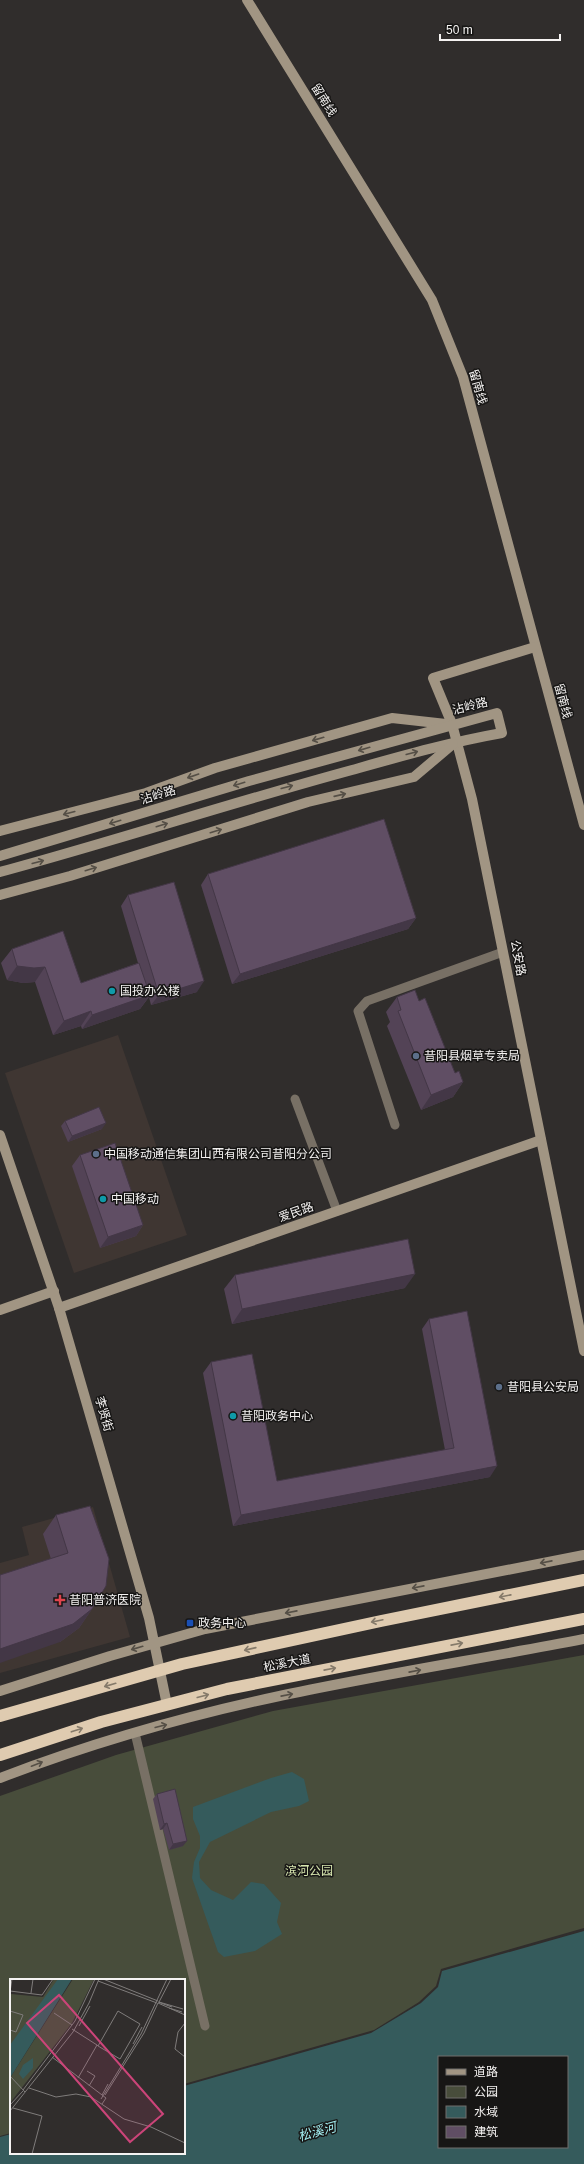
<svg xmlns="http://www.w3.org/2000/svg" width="584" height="2164" viewBox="0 0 584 2164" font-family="Arial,'Noto Sans SC',sans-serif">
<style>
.built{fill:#3f3632}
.green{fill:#484d3b}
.water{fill:#355b5c;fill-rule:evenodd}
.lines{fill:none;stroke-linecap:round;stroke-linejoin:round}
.lane{stroke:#787065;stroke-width:9}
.secondary{stroke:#a19583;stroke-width:10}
.highway{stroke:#dfcbb0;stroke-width:12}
.wall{fill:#534356}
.shaded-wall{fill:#433746}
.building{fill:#604e64;stroke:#433746}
.oneway{stroke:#554f46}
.oneway2{stroke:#857a6a}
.culture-dot{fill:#0f9aa8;stroke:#171615;stroke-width:1.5}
.service-dot{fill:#5c6f8a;stroke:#171615;stroke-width:1.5}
.health-dot{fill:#e0444e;stroke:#171615;stroke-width:1.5}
.transit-dot{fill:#1a4fb4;stroke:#171615;stroke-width:1.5}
.labels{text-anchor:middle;stroke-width:3;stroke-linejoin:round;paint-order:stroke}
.street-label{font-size:12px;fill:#f5f3f2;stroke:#171615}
.poi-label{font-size:12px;fill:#f5f3f2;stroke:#171615;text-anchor:start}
.park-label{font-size:12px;fill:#d8e7b0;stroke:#171615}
.water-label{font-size:13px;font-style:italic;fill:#a2ecef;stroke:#171615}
.inset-road{fill:none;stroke:#7f7c7b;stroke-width:1}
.view{fill:#cc4479;fill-opacity:0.15;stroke:#cc4479;stroke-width:2}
.inset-edge{fill:none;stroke:#f5f3f2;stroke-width:2}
</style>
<rect width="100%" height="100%" fill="#302d2c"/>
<g class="built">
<path d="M 118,1035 L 187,1235 L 74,1273 L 5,1073 Z"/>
<path d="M 93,1507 L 130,1637 L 0,1673 L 0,1563 L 29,1555 L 22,1527 Z"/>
</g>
<path class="green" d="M 584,1655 L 584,1928 L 441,1969 L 436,1986 L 419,2002 L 374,2030 L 184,2084 L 184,1980 L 11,1980 L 11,2133 L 0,2136 L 0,1796 L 116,1755 L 273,1711 Z"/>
<g class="water">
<path d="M 292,1772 L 304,1779 L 309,1801 L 299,1806 L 271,1812 L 210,1842 L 199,1862 L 200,1878 L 211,1890 L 233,1900 L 251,1882 L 264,1884 L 281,1903 L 277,1922 L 282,1934 L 255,1951 L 224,1957 L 218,1952 L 192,1878 L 194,1862 L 200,1848 L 200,1836 L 193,1819 L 193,1807 L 271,1778 Z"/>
<path d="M 584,1931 L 584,2164 L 0,2164 L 0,2137 L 11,2134 L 11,2153 L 184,2153 L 184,2086 L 371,2033 L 421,2003 L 438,1987 L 442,1971 ZM 439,2057 L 567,2057 L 567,2147 L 439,2147 Z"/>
</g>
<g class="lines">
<g class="lane">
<path d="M 295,1099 L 337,1211"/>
<path d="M 395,1125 L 358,1011 L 367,1001 L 503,952"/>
<path d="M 135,1733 L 205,2026"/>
</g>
<g class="secondary">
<path d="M 247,0 L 432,300 L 463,377 L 584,825"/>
<path d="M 535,647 L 433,678 L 452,724 L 472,799 L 584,1351"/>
<path d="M 0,831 L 146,793 L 215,768 L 392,718 L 446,724"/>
<path d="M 0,856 L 249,781 L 497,713 L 502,733 C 451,742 402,756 352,770 C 234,802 118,840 0,872"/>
<path d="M 0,895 L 70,876 L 308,802 L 414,777 L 453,744"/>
<path d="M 0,1135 L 59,1308 L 149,1618 L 167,1705"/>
<path d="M 59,1308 L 541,1140"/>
<path d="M 0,1310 L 54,1291"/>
<path d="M 0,1691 L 110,1656 L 205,1629 L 584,1555"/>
<path d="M 0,1778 C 89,1744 182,1717 275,1697 C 377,1675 481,1659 584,1639"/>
</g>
<g class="highway">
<path d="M 0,1716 L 182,1664 L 381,1621 L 584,1580"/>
<path d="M 0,1755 L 101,1722 L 227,1689 L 584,1619"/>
</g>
</g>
<g class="wall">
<path d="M 208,874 L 416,918 L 408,929 L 232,984 L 201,885 Z"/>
<path d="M 128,895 L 197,992 L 151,1005 L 149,997 L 140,1009 L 82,1029 L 81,1026 L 53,1035 L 35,982 L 23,983 L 7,980 L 1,963 L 12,949 L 81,983 L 138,963 L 121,906 Z"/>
<path d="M 397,997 L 419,1001 L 455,1073 L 463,1082 L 453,1097 L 421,1110 L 387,1026 L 390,1022 L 386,1012 Z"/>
<path d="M 65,1121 L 102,1129 L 68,1142 L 61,1126 Z"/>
<path d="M 80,1155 L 143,1225 L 136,1236 L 100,1248 L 72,1166 Z"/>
<path d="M 235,1275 L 405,1288 L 232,1324 L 224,1289 Z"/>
<path d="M 429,1319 L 490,1477 L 233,1526 L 203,1373 L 211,1362 L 277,1481 L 445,1450 L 422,1329 Z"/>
<path d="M 56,1515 L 92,1609 L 79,1628 L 60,1642 L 51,1559 L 43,1534 Z"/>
<path d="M 157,1794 L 183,1846 L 169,1850 L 163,1829 L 160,1830 L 153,1799 Z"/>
</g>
<g class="shaded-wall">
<path d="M 416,918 L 408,929 L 232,984 L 240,974 Z"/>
<path d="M 17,966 L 45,967 L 35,982 L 23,983 L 7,980 Z"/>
<path d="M 204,981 L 197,992 L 151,1005 L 159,995 Z"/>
<path d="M 150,995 L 140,1009 L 82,1029 L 92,1015 Z"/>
<path d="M 91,1011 L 81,1026 L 53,1035 L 64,1021 Z"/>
<path d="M 463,1082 L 453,1097 L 421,1110 L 431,1095 Z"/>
<path d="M 106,1123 L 102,1129 L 68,1142 L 72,1136 Z"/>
<path d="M 143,1225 L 136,1236 L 100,1248 L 108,1237 Z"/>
<path d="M 415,1274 L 405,1288 L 232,1324 L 242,1309 Z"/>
<path d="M 497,1466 L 490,1477 L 233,1526 L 241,1515 Z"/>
<path d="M 92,1609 L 79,1628 L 60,1642 L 0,1663 L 0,1649 Z"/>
<path d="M 167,1823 L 163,1829 L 160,1830 L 164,1824 Z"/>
<path d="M 187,1841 L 183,1846 L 169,1850 L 173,1844 Z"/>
</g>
<g class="building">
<path d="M 384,819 L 416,918 L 240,974 L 208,874 Z"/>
<path d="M 174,882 L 204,981 L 159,995 L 128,895 Z"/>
<path d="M 63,931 L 81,983 L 139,963 L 150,995 L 92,1015 L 91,1011 L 64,1021 L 45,967 L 34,968 L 17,966 L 12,949 Z"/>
<path d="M 415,990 L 419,1001 L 425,998 L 455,1073 L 459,1071 L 463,1082 L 431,1095 L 398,1011 L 401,1010 L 397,997 Z"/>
<path d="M 99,1107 L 106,1123 L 72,1136 L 65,1121 Z"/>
<path d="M 115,1143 L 143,1225 L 108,1237 L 80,1155 Z"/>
<path d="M 408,1239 L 415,1274 L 242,1309 L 235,1275 Z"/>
<path d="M 467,1311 L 497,1466 L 241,1515 L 211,1362 L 252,1354 L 277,1481 L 454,1448 L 429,1319 Z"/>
<path d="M 90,1506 L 109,1559 L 106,1586 L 92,1609 L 73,1624 L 0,1649 L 0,1575 L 68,1553 L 56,1515 Z"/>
<path d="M 175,1789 L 187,1841 L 173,1844 L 167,1823 L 164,1824 L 157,1794 Z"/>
</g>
<defs><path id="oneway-shaft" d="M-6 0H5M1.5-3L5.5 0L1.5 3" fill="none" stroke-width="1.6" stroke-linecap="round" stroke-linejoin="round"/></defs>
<g class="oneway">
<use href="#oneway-shaft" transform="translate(318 739) rotate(164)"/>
<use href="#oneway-shaft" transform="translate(364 749) rotate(164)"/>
<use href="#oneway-shaft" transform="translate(412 753) rotate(-15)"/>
<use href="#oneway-shaft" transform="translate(193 776) rotate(161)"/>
<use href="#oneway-shaft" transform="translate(239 784) rotate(163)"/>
<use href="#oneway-shaft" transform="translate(287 787) rotate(-15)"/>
<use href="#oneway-shaft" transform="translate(340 795) rotate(-13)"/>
<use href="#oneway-shaft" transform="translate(69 813) rotate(165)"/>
<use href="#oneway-shaft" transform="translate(115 822) rotate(163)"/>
<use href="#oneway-shaft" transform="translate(162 825) rotate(-17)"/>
<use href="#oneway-shaft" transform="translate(216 831) rotate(-17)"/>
<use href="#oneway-shaft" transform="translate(38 862) rotate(-15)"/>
<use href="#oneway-shaft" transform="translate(91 869) rotate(-17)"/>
<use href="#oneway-shaft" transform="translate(546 1562) rotate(169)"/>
<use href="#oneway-shaft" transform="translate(418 1587) rotate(169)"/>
<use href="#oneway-shaft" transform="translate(291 1612) rotate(169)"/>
<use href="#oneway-shaft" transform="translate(137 1648) rotate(164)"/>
<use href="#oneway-shaft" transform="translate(415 1671) rotate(-11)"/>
<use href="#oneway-shaft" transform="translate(287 1695) rotate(-11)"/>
<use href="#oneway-shaft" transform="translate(161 1726) rotate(-14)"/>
<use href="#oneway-shaft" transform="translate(37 1764) rotate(-21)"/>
</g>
<g class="oneway2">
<use href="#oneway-shaft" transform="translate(505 1596) rotate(169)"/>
<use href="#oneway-shaft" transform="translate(377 1621) rotate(168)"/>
<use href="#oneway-shaft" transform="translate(457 1644) rotate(-11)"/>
<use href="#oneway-shaft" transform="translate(250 1649) rotate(167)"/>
<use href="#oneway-shaft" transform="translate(330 1669) rotate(-11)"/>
<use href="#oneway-shaft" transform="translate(110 1685) rotate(164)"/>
<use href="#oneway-shaft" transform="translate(203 1696) rotate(-15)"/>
<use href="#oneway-shaft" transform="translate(77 1730) rotate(-18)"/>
</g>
<g class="culture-dot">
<circle cx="112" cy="991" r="4"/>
<circle cx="103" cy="1199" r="4"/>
<circle cx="233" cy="1416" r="4"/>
</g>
<g class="service-dot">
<circle cx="416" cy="1056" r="4"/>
<circle cx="96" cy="1154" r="4"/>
<circle cx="499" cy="1387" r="4"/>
</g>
<path class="health-dot" d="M58 1594h4v4h4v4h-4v4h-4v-4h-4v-4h4z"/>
<rect class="transit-dot" x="186" y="1619" width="8" height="8" rx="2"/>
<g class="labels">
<g class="street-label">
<text transform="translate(324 100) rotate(58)" y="4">留南线</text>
<text transform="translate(478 387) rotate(74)" y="4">留南线</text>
<text transform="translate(563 701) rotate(75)" y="4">留南线</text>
<text transform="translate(470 706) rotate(-14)" y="4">沾岭路</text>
<text transform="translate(158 795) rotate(-17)" y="4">沾岭路</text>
<text transform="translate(518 958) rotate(79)" y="4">公安路</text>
<text transform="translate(296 1212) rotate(-19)" y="4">爱民路</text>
<text transform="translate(104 1414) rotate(74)" y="4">李贤街</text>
<text transform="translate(287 1663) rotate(-11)" y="4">松溪大道</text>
</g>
<g class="poi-label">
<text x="120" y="995">国投办公楼</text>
<text x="424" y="1060">昔阳县烟草专卖局</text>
<text x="104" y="1158">中国移动通信集团山西有限公司昔阳分公司</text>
<text x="111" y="1203">中国移动</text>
<text x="507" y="1391">昔阳县公安局</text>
<text x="241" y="1420">昔阳政务中心</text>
<text x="69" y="1604">昔阳普济医院</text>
<text x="198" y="1627">政务中心</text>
</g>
<g class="park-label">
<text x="309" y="1875">滨河公园</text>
</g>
<g class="water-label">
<text transform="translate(317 2131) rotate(-15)" y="5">松溪河</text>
</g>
</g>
<g transform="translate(10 1979)">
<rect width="175" height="175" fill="#302d2c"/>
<path d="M 44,0 L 49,0 L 0,69 L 1,15 L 33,18 ZM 63,0 L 84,0 L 62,44 L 0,124 L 0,99 Z" fill="#484d3b"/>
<path d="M 48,0 L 62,0 L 0,99 L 0,66 ZM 23,79 L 23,89 L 13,100 L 9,95 L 13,86 Z" fill="#355b5c"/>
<path class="inset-road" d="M 93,0 L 148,22M 161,0 L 149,23 L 173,30M 88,2 L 147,24M 0,12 L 32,16 L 43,0M 0,13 L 2,0M 21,14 L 23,0M 148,23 L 162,28M 159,29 L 172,33M 0,32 L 13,36 L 6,53 L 0,51M 44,34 L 62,46M 175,44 L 168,53 L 165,70 L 175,78M 69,47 L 80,27M 62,50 L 87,66 L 88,67 L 110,80 L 130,45 L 108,32 L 88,67M 123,65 L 132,48M 42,78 L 96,119 L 92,125M 77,92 L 85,97 L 79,107M 0,97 L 15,113M 68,99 L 87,66M 19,109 L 46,118 L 66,115 L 81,118 L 114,140 L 141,148 L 175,164M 13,111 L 65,42 L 85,0M 92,116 L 98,105M 95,116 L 134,54 L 148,24 L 175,36M 91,120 L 131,55 L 157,0M 0,126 L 13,112M 3,129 L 32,137 L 22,175M 0,132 L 63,53 L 79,24 L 89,0"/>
<path class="view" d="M 49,16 L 153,135 L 120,163 L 17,44 Z"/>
<rect width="175" height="175" class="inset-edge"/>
</g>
<rect x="438" y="2056" width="130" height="92" fill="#171615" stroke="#706e6d"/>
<rect x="446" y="2069" width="20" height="6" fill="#a19583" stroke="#706e6d"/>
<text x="474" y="2076" font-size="12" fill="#f5f3f2">道路</text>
<rect x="446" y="2086" width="20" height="12" fill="#484d3b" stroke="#706e6d"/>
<text x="474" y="2096" font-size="12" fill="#f5f3f2">公园</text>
<rect x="446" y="2106" width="20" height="12" fill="#355b5c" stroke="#706e6d"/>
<text x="474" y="2116" font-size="12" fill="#f5f3f2">水域</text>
<rect x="446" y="2126" width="20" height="12" fill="#604e64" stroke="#706e6d"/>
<text x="474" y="2136" font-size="12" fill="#f5f3f2">建筑</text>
<path d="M440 34v6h120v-6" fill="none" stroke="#f5f3f2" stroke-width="2"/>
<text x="446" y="34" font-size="12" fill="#f5f3f2" stroke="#171615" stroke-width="3" paint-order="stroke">50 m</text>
</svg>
